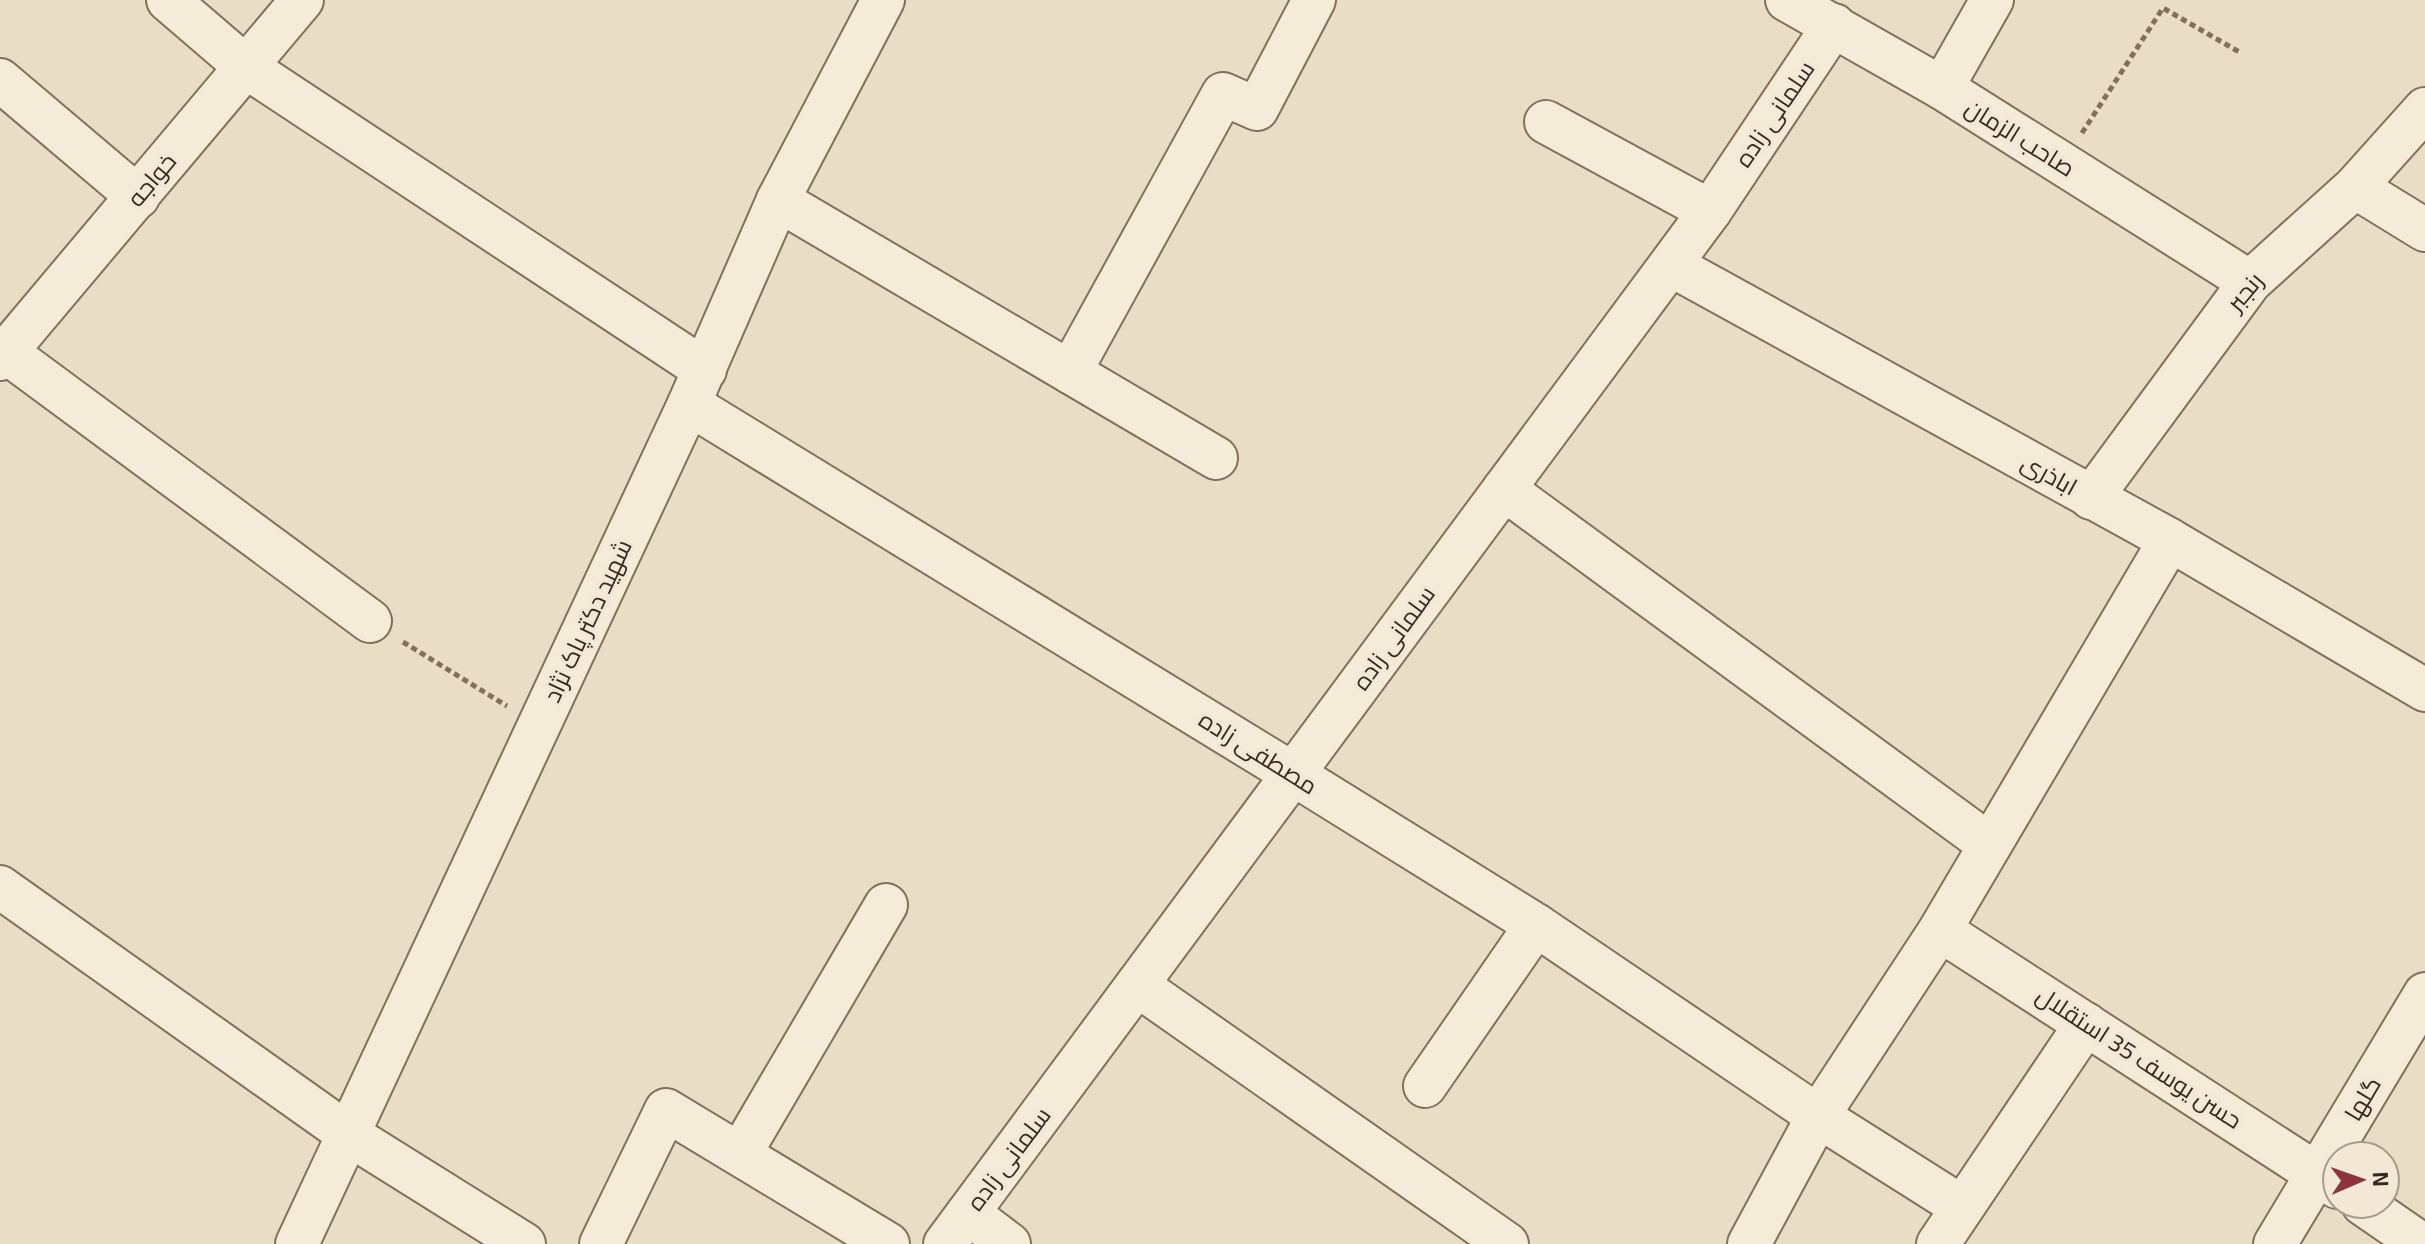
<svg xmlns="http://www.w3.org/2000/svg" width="2425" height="1244" viewBox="0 0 2425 1244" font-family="Georgia,Cairo,serif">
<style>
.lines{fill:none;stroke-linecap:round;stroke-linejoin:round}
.minor-casing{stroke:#836f5e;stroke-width:46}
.path{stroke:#836f5e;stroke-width:5;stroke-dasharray:6 4;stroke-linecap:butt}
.minor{stroke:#f5ebd9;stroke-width:42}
.labels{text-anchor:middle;stroke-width:7;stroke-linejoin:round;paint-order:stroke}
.street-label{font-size:24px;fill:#352920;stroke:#f2e8d5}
</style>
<rect width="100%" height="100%" fill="#e9ddc6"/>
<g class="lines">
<g class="minor-casing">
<g id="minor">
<path d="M 168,0 L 246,67 L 705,370"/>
<path d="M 1787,0 L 1942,88 L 2250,282"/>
<path d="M 0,80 L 138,197"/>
<path d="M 1942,88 L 1992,0"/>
<path d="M 1546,122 L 1710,211"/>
<path d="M 2355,187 L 2425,230"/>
<path d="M 778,200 L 1216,458"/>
<path d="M 1671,265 L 2170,540 L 2425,690"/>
<path d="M 6,352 L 370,621"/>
<path d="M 0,359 L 302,0"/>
<path d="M 1070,372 L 1223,94 L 1257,109 L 1314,0"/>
<path d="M 689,404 L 1293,774 L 1536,925 L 1818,1116 L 1962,1207"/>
<path d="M 1504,489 L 1990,845"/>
<path d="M 2091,498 L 2250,282 L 2355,187 L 2425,109"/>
<path d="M 0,887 L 348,1134 L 524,1244"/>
<path d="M 1940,930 L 2337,1187"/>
<path d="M 1137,985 L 1507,1244"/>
<path d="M 1425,1086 L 1536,925"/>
<path d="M 740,1154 L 886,905"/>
<path d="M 2363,1204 L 2421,1244"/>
<path d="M 968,1213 L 1009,1244"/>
<path d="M 297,1244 L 689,404 L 778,200 L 883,0"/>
<path d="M 601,1244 L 666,1110 L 888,1244"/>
<path d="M 945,1244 L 1710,211 L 1834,25"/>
<path d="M 1749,1244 L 1818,1116 L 1940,930 L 2170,540"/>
<path d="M 1938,1244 L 2086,1024"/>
<path d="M 2275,1244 L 2425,994"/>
</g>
</g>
<g class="path">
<path d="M 2082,133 L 2163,8 L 2241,53"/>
<path d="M 403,642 L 507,706"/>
</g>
<use href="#minor" class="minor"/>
</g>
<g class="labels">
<g class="street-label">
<text transform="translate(1775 114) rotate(-56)" y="8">سلمانی زاده</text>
<text transform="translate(2020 138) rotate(32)" y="8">صاحب الزمان</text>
<text transform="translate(152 180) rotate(-50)" y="8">خواجه</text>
<text transform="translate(2245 292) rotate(-50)" y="8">رنجبر</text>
<text transform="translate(2049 475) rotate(29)" y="8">اباذری</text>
<text transform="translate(588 621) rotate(-65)" y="8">شهید دکتر پاک نژاد</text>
<text transform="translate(1394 638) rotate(-54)" y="8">سلمانی زاده</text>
<text transform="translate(1258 753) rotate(32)" y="8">مصطفی زاده</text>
<text transform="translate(2139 1058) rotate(33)" y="8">حسن یوسف 35 استقلال</text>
<text transform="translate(2363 1099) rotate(-59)" y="8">گلها</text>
<text transform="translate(1009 1159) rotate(-53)" y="8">سلمانی زاده</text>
</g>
</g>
<g transform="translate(2361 1180) rotate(88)"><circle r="38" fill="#f2e8d5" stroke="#a69c8d" stroke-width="2"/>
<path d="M0-6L14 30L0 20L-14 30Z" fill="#8b343a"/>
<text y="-12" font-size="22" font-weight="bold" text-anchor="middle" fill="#352920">N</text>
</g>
</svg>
